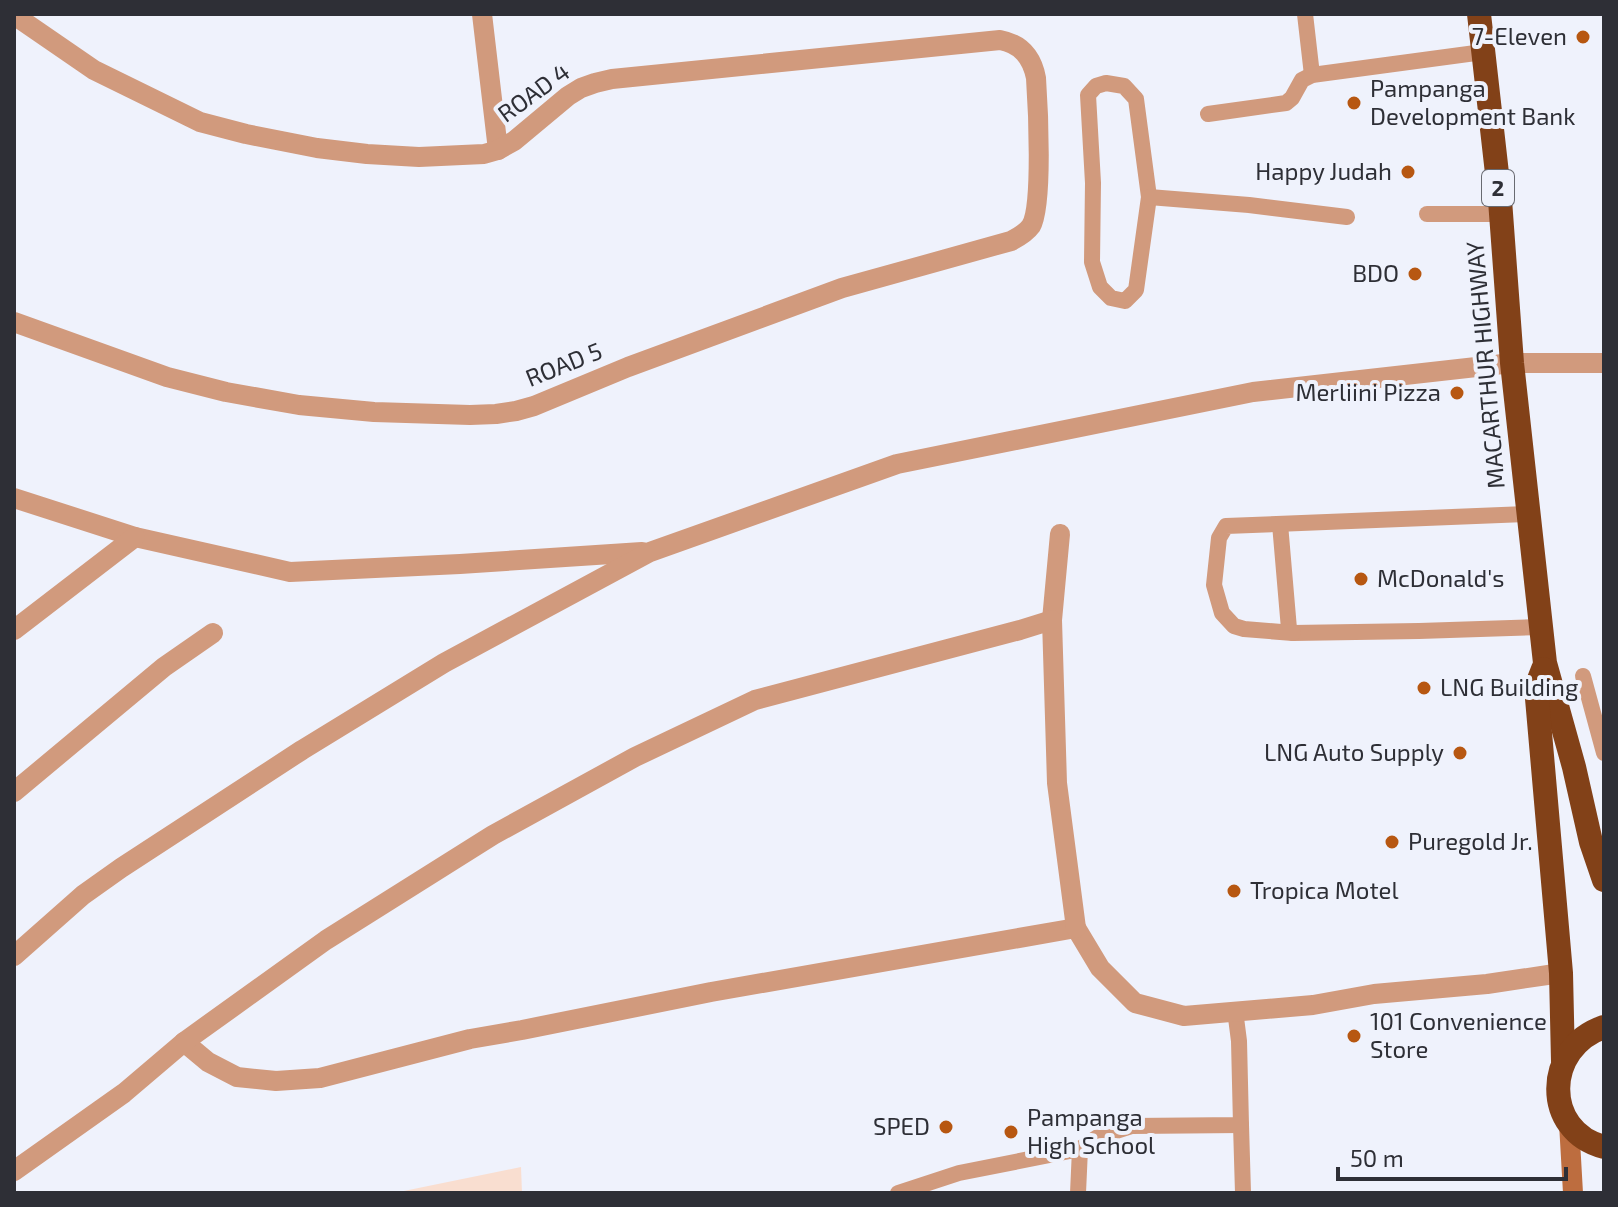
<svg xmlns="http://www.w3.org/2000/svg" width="1618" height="1207" viewBox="0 0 1618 1207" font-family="'Exo 2',sans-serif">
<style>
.green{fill:#f9ded0}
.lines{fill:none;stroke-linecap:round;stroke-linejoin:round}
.lane{stroke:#d19a7d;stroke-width:16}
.street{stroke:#d19a7d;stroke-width:20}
.secondary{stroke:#bd6d3f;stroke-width:20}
.highway{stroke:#824118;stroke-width:24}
.poi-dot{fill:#b75711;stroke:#eff2fc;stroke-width:3}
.labels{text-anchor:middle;stroke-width:8;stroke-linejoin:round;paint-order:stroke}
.shield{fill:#eff2fc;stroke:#686a71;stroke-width:2}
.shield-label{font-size:22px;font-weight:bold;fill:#2e2f36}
.poi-label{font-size:24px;fill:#2e2f36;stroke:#eff2fc;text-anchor:start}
.street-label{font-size:24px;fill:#2e2f36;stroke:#eff2fc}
</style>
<rect width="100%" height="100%" fill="#eff2fc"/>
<path class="green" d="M 521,1167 L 522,1193 L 394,1193 Z"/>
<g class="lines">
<g class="lane">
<path d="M 1305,14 L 1312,75"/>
<path d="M 1106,83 L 1124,86 L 1136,99 L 1149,197 L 1136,290 L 1125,301 L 1111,298 L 1100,287 L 1092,262 L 1093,183 L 1088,95 L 1096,86 Z"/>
<path d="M 1208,114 L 1286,103 L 1292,98 L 1302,80 L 1312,75 L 1483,52"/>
<path d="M 1149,197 L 1249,205 L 1347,217"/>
<path d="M 1427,214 L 1501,214"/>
<path d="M 1280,524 L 1289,629 L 1293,633 L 1419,631 L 1540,627"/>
<path d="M 1293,633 L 1244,629 L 1234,626 L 1222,613 L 1214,585 L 1219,538 L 1226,526 L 1528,514"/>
<path d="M 1583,676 L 1604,753"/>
<path d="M 1241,1125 L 1243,1193"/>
<path d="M 898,1193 L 959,1173 L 1080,1149 L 1098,1137 L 1132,1126 L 1241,1125 L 1239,1041 L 1235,1010"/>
<path d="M 1078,1193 L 1080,1149"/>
</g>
<g class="street">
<path d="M 482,14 L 498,150"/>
<path d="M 14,15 L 94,70 L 200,122 L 246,134 L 317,148 L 367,154 L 419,157 L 484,154 L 498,150 L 514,141 L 568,96 L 581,88 L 595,83 L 612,79 L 1000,40 C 1021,44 1032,57 1036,78 C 1038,106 1043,206 1031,226 C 1026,233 1019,237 1011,241 L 842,288 L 628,367 L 534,406 L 516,411 L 496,414 L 470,415 L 374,412 L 299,405 L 226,392 L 167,377 L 14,322"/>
<path d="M 14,498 L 135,537 L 290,572 L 460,564 L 642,552"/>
<path d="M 1052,620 L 1060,534"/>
<path d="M 14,630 L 135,537"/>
<path d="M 14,792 L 164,667 L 213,633"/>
<path d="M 14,956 L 83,895 L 121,868 L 302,750 L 444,663 L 650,552 L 897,464 L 1253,392 L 1512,363 L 1604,363"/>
<path d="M 184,1042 L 208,1062 L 237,1077 L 276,1081 L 320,1078 L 470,1039 L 522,1030 L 711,992 L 1076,928 L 1100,968 L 1135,1003 L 1184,1016 L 1313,1005 L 1374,994 L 1487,984 L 1561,973"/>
<path d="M 14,1171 L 124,1093 L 184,1042 L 326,940 L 493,835 L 635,757 L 755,700 L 1020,630 L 1052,620 L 1057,783 L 1076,928"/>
</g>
<path class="secondary" d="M 1569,1123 L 1573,1193"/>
<g class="highway">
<path d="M 1479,14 L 1500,200 L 1512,363 L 1545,663 L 1574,767 L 1591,842 L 1604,880"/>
<path d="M 1543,669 L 1536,687 L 1561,973 L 1563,1061"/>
<path d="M 1604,1027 C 1544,1047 1542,1131 1604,1147"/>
</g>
</g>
<g class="poi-dot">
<circle cx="1583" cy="37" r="8"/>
<circle cx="1354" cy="103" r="8"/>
<circle cx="1408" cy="172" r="8"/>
<circle cx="1415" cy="274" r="8"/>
<circle cx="1457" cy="393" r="8"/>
<circle cx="1361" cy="579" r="8"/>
<circle cx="1424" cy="688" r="8"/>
<circle cx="1460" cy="753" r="8"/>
<circle cx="1392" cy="842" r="8"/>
<circle cx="1234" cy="891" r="8"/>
<circle cx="1354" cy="1036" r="8"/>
<circle cx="946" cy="1127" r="8"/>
<circle cx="1011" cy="1132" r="8"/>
</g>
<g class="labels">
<rect class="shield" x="1482" y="170" width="32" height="36" rx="6"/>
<g class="shield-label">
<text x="1498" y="196">2</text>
</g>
<g class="poi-label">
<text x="1567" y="45" text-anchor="end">7-Eleven</text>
<text x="1370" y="97">Pampanga<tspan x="1370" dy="28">Development Bank</tspan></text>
<text x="1392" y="180" text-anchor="end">Happy Judah</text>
<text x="1399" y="282" text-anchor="end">BDO</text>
<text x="1441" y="401" text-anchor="end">Merliini Pizza</text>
<text x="1377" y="587">McDonald's</text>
<text x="1440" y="696">LNG Building</text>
<text x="1444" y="761" text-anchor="end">LNG Auto Supply</text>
<text x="1408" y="850">Puregold Jr.</text>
<text x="1250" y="899">Tropica Motel</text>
<text x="1370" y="1030">101 Convenience<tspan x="1370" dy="28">Store</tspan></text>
<text x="1027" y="1126">Pampanga<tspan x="1027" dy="28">High School</tspan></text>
<text x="930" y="1135" text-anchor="end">SPED</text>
</g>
<g class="street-label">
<text transform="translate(534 93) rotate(-36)" y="8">ROAD 4</text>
<text transform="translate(564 365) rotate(-22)" y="8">ROAD 5</text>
<text transform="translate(1486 365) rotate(-95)" y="8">MACARTHUR HIGHWAY</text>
</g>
</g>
<rect width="1618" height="1207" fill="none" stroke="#2e2f36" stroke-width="32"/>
<path d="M1338 1167v12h228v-12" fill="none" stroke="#2e2f36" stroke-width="4"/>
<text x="1350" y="1167" font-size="24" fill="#2e2f36" stroke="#eff2fc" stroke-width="6" paint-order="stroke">50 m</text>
</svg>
